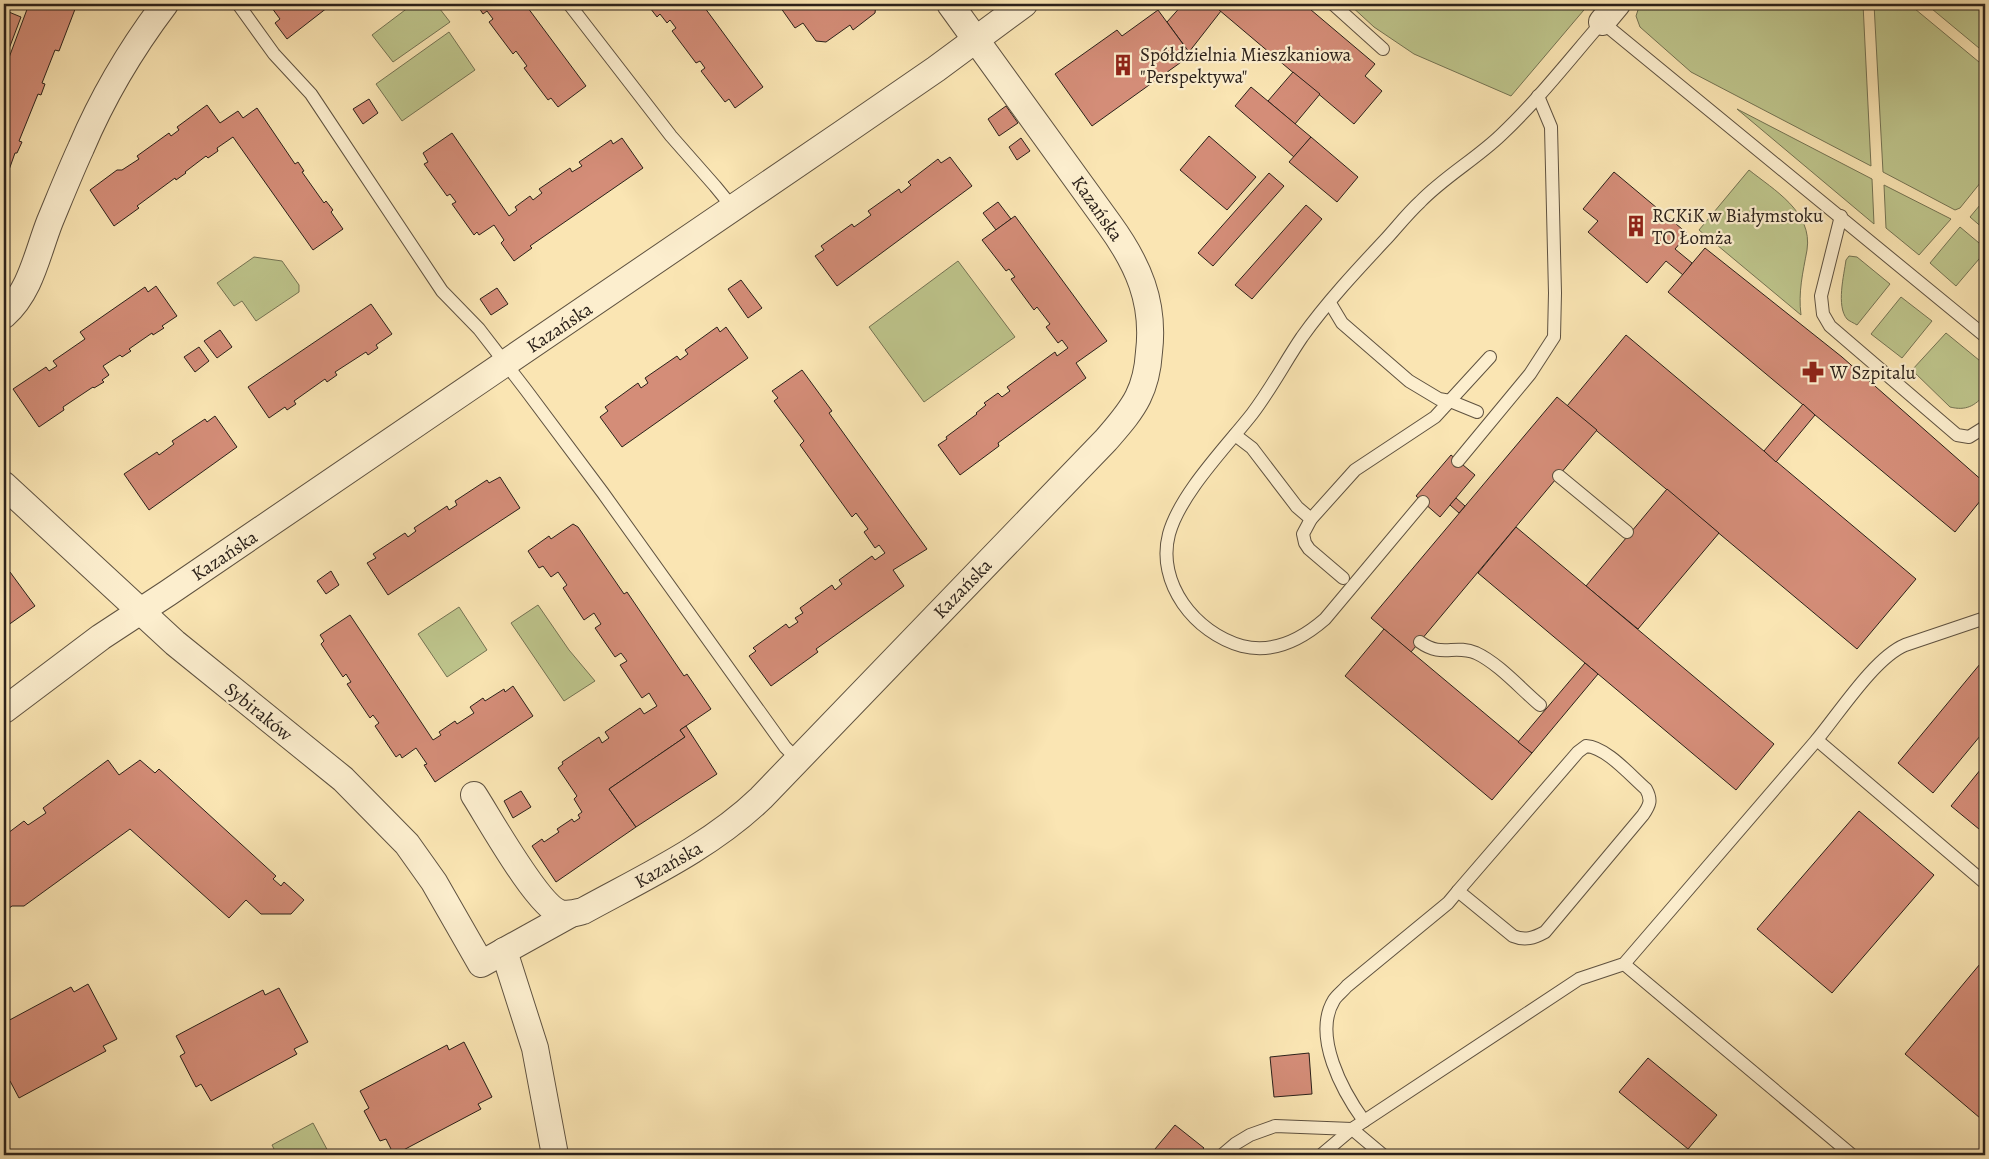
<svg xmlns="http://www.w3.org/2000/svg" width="1989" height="1159" viewBox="0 0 1989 1159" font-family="Alegreya,serif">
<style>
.green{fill:#bec58c;stroke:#747353}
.building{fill:#d48d78;stroke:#2b211a}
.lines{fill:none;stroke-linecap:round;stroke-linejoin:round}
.service-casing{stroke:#5f5240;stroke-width:14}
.minor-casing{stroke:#5f5240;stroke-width:28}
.service{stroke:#fceece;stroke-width:12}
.minor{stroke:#fceece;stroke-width:26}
.labels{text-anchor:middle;stroke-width:4.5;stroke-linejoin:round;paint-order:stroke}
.poi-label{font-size:19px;fill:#2b211a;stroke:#fceece;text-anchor:start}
.street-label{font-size:19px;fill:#2b211a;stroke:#fceece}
</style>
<rect width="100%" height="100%" fill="#fae5b3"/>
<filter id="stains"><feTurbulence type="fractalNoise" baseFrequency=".004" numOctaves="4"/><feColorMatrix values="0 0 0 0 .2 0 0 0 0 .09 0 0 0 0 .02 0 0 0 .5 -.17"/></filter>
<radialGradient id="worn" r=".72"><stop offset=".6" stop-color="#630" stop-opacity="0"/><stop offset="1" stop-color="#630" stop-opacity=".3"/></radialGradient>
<g class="green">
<path d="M 413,4 L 436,4 L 450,22 L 393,62 L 372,35 Z"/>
<path d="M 1349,4 L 1589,4 L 1511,96 L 1414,54 L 1374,27 Z"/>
<path d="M 1640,4 L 1863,4 L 1871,166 L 1691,72 L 1640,27 L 1636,16 Z"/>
<path d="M 1874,4 L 1909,4 L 1985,67 L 1985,177 L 1960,208 L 1955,210 L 1883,172 Z"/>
<path d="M 1926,4 L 1985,4 L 1985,53 Z"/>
<path d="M 449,32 L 475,70 L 402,121 L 376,84 Z"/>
<path d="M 1737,109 L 1872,179 L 1874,224 Z"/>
<path d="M 1749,170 C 1774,190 1813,212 1807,250 C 1803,272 1798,292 1801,315 L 1699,230 Z"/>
<path d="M 1884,185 L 1951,219 L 1919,255 L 1886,228 Z"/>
<path d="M 1985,199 L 1985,230 L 1970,217 Z"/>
<path d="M 1960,227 L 1985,248 L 1985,252 L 1956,286 L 1930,263 Z"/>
<path d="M 1849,256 L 1857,257 L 1890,284 L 1857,325 C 1854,323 1849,321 1847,319 C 1836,306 1844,275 1846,260 Z"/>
<path d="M 254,257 L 282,261 L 299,285 L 299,292 L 256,321 L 242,301 L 234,306 L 217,283 Z"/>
<path d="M 958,261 L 1015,337 L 924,402 L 869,327 Z"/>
<path d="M 1901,297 L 1932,321 L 1902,358 L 1871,334 Z"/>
<path d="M 1946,333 L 1985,365 L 1985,394 C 1975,406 1966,411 1950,407 L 1912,370 Z"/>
<path d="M 538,605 L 569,650 L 595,681 L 564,701 L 511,623 Z"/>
<path d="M 459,607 L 487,650 L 447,677 L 418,634 Z"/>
<path d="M 313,1123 L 330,1155 L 277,1155 L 272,1145 Z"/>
</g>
<g class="building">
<path d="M 29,4 L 77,4 L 59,51 L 55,50 L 42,83 L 45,84 L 41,95 L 38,94 L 19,141 L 22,142 L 17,153 L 15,153 L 4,184 L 4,71 Z"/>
<path d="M 269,4 L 332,4 L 287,39 L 275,23 L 280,19 Z"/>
<path d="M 471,4 L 525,4 L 586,86 L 558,107 L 551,98 L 548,100 L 524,68 L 527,66 L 516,51 L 513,54 L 489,22 L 493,19 L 487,11 L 483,14 L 477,5 L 474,8 Z"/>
<path d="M 647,4 L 702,4 L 763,87 L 735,108 L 729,99 L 725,102 L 701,71 L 705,68 L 700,61 L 696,63 L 672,31 L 676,28 L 670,20 L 667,23 L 660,14 L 657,17 Z"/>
<path d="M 778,4 L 876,4 L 875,13 L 853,30 L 850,25 L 826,42 L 816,41 L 803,23 L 795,28 Z"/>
<path d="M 1183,4 L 1212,4 L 1221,11 L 1189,52 L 1167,22 Z"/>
<path d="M 1212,4 L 1304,4 L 1375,64 L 1365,76 L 1382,91 L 1354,124 Z"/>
<path d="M 4,10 L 21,17 L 4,62 Z"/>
<path d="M 1158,10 L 1191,55 L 1092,126 L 1055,74 L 1117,30 L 1122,36 Z"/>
<path d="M 1293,72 L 1320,94 L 1295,124 L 1268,101 Z"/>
<path d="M 1251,87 L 1311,137 L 1294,157 L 1235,106 Z"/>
<path d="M 369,99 L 378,113 L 363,124 L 353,109 Z"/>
<path d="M 207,105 L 220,123 L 238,111 L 243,118 L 257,108 L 295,164 L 298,162 L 304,171 L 302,172 L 324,203 L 326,201 L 333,210 L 331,212 L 343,229 L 313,250 L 233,137 L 217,148 L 218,151 L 208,158 L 206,156 L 185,172 L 186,173 L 176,180 L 175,178 L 137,206 L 139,208 L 114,226 L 90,190 L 117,170 L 122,170 L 139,159 L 137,156 L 169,133 L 171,136 L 179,130 L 177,127 Z"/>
<path d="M 1006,106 L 1018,123 L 999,136 L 988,119 Z"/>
<path d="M 452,133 L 509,216 L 517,210 L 515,207 L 530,196 L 533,200 L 542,193 L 539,189 L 570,168 L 572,172 L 582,166 L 579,162 L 611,140 L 613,144 L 622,138 L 643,168 L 530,246 L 532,248 L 514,261 L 501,243 L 504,240 L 494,225 L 479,235 L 477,232 L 474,235 L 452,204 L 456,202 L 450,194 L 447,196 L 424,164 L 428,162 L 423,153 Z"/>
<path d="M 1209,136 L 1256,177 L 1227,210 L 1180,170 Z"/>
<path d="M 1311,137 L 1358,177 L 1337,202 L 1289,162 Z"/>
<path d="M 1021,138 L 1030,151 L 1017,160 L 1009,147 Z"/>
<path d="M 950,157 L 972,186 L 837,286 L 815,256 L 824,250 L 821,246 L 852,224 L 854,227 L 871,215 L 868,211 L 899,189 L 901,193 L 911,185 L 908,182 L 938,159 L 941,163 Z"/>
<path d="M 1614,172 L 1688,234 L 1675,249 L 1692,263 L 1683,275 L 1666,261 L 1647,283 L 1588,232 L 1598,221 L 1583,209 Z"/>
<path d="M 1269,173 L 1284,186 L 1213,266 L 1198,253 Z"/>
<path d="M 998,202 L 1011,219 L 996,230 L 983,213 Z"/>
<path d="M 1306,205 L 1322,219 L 1252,299 L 1235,285 Z"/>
<path d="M 1015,216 L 1107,341 L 1076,363 L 1086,378 L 998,443 L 999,446 L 960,475 L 938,445 L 947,439 L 946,437 L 977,414 L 976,413 L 986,405 L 984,403 L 998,393 L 1002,397 L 1010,391 L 1007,387 L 1055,352 L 1057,356 L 1068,348 L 1062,340 L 1058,343 L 1046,327 L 1050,324 L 1037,307 L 1034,310 L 1011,279 L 1015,277 L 1009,269 L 1006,271 L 982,240 Z"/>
<path d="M 1705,248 L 1842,357 L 1985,483 L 1985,495 L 1955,532 L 1668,292 Z"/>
<path d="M 741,280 L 762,308 L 748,318 L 728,289 Z"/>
<path d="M 156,286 L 177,316 L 162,326 L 164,328 L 153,335 L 152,333 L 129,349 L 131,351 L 122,357 L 120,355 L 103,366 L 109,375 L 102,380 L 104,382 L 94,388 L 93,387 L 63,407 L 64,410 L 39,427 L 13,389 L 46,367 L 49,371 L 57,366 L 53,361 L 85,339 L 80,332 L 145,287 L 148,292 Z"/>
<path d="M 497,288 L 508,304 L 491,315 L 480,299 Z"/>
<path d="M 371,304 L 392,334 L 376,345 L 378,348 L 368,355 L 366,352 L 335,372 L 337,375 L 327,382 L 325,379 L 294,401 L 296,404 L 287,410 L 285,407 L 269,418 L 248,387 Z"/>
<path d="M 717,327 L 720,332 L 726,327 L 748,358 L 622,447 L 600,417 L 608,411 L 605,407 L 638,383 L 641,388 L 648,383 L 645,378 L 677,356 L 680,360 L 688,354 L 685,350 Z"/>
<path d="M 220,330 L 232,347 L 217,358 L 204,341 Z"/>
<path d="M 1626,335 L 1916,579 L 1857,649 L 1567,406 Z"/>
<path d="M 199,347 L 209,361 L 195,372 L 184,357 Z"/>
<path d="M 802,370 L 832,411 L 829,413 L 927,549 L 893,570 L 904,586 L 816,649 L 818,652 L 771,686 L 749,656 L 756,651 L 753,648 L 786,624 L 789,628 L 798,622 L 795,618 L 803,613 L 800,608 L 832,585 L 835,590 L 842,584 L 839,580 L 872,556 L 875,560 L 885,553 L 879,545 L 875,548 L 864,532 L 868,529 L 856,513 L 852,517 L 800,445 L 804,441 L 774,401 L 778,398 L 772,391 Z"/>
<path d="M 1557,397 L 1597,430 L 1411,652 L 1371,618 Z"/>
<path d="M 1803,404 L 1815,415 L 1776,462 L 1764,451 Z"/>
<path d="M 215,416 L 237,447 L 149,510 L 124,474 L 157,452 L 159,455 L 174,444 L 172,441 L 205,419 L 207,422 Z"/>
<path d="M 1451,455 L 1475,475 L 1440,517 L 1416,496 Z"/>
<path d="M 500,477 L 520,508 L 388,595 L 367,563 L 376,558 L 373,554 L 405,533 L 408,537 L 416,531 L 414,528 L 447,506 L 449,510 L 457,505 L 455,501 L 487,480 L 489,483 Z"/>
<path d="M 1667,489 L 1719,533 L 1638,629 L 1586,586 Z"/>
<path d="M 1456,498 L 1465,506 L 1459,513 L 1450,505 Z"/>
<path d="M 573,524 L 578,527 L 624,594 L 627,592 L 684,676 L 687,674 L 711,709 L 680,730 L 685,737 L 609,789 L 636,827 L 556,882 L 532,846 L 542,839 L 544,842 L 559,832 L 557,829 L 572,819 L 574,822 L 580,818 L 578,815 L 582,812 L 574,799 L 577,796 L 558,768 L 563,764 L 562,762 L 599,737 L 602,743 L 609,738 L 605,732 L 640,708 L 644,714 L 657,706 L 649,693 L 642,698 L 620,665 L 627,661 L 621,653 L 615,657 L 595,628 L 601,624 L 594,613 L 584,620 L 563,588 L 567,585 L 558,572 L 551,577 L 543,566 L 539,568 L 528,551 L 549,536 L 551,539 Z"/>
<path d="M 1516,527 L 1774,744 L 1736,790 L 1478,573 Z"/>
<path d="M 331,571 L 339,585 L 326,594 L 317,581 Z"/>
<path d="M 10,572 L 35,606 L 4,628 L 4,576 Z"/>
<path d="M 350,615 L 433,740 L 441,735 L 439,732 L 455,721 L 457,724 L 474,713 L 470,707 L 483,698 L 485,701 L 504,689 L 505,692 L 513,686 L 533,716 L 435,782 L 424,765 L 427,764 L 416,748 L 402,758 L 400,754 L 396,757 L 375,726 L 379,723 L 373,715 L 370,718 L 347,684 L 351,682 L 346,674 L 343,677 L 321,644 L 324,641 L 320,635 Z"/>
<path d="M 1384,629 L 1532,753 L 1492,800 L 1345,676 Z"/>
<path d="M 1985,658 L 1985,730 L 1933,793 L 1898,763 Z"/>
<path d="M 1585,663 L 1598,674 L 1532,753 L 1518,742 Z"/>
<path d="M 686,726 L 717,774 L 636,827 L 609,789 L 685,737 L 680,730 Z"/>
<path d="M 108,760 L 119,775 L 140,760 L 155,773 L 159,769 L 276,876 L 273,879 L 281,886 L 284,882 L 304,900 L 291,914 L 261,914 L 246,900 L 229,918 L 130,829 L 24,906 L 12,906 L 4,912 L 4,836 L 24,821 L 28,825 L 46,813 L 43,808 Z"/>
<path d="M 1985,764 L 1985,834 L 1951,806 Z"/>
<path d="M 521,791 L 531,807 L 513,818 L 504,801 Z"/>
<path d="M 1859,811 L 1934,875 L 1832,993 L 1757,929 Z"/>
<path d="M 1985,958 L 1985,1112 L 1980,1118 L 1905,1054 Z"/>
<path d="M 88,984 L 117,1039 L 103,1046 L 106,1051 L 19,1098 L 10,1081 L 5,1083 L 4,1081 L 4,1023 L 71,987 L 74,992 Z"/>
<path d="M 279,988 L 308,1042 L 294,1049 L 297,1054 L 211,1101 L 201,1084 L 196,1087 L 180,1056 L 185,1053 L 176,1036 L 263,990 L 265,995 Z"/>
<path d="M 464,1042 L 492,1097 L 478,1104 L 481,1109 L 394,1155 L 386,1139 L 380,1141 L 364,1111 L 369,1108 L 360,1091 L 447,1045 L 449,1050 Z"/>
<path d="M 1309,1053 L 1312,1094 L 1274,1097 L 1270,1057 Z"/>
<path d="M 1648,1058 L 1717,1115 L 1688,1149 L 1619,1092 Z"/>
<path d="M 1175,1125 L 1204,1148 L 1198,1155 L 1150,1155 Z"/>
</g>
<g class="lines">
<g class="service-casing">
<g id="service">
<path d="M 238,4 L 274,54 L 311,94 L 442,291 L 479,329 L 526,390 L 603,493 L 785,747 L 798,760"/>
<path d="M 569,4 L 671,136 L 715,186 L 733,208"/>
<path d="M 1333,4 L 1383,49"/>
<path d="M 1841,216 L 1821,296 L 1823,314 L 1830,326 L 1957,435 L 1969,437 L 1985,427"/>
<path d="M 1330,303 L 1342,323 L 1409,381 L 1439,399 L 1450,401 L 1477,412"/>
<path d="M 1235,435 L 1252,448 L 1297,507 L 1311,519"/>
<path d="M 1458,461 L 1530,374 L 1554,337 L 1555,293 L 1551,127 L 1538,96"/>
<path d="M 1559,476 L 1627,532"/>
<path d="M 1423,502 L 1325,619 C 1302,639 1273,654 1242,646 C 1195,633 1156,583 1169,534 C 1180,494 1226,447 1252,414 C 1271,389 1285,362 1302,337 C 1327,302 1357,270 1386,239 C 1397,227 1408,213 1420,202 C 1444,177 1476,159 1501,135 C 1538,100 1569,60 1602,22 L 1985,336"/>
<path d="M 1343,578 L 1309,549 L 1305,543 L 1303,534 L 1311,519 L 1355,470 L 1435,417 L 1490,357"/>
<path d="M 1420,642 C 1442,658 1454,644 1476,653 C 1498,663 1521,689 1540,705"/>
<path d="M 1817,740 L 1985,883"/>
<path d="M 1586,746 C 1606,747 1630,775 1646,789 C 1652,800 1650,805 1643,815 L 1545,932 C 1534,938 1525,941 1513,936 L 1458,891 L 1578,752 Z"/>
<path d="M 1624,964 L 1852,1155"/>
<path d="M 1364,1121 C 1343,1092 1312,1036 1334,1000 C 1337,995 1343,991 1347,986 L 1448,903 L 1458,891"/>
<path d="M 1222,1155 L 1235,1144 L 1250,1135 L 1275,1126 L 1352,1129 L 1579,979 L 1624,964 C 1688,890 1752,816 1815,742 C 1838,715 1874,658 1905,645 L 1985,618"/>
<path d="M 1321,1155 L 1352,1129 L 1383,1155"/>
</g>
</g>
<g class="minor-casing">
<g id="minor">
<path d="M 1602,22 L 1617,4"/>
<path d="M 4,315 C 31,291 37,254 50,221 C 60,197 70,172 81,148 C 103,96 131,49 165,4"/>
<path d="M 4,485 L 175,643 L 343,779 L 407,844 L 434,882 L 481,964 L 571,914"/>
<path d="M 4,710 L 101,637 L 168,593 L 843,133 L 936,69 L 1024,4"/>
<path d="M 474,795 C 489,818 537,905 560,913 C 568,915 575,913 583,911 C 645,877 710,847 761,798 L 1106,440 C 1118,426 1130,413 1138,397 C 1145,383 1148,368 1149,352 C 1155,302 1138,264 1109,224 L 950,4"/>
<path d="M 504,951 L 535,1048 L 555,1155"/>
</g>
</g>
<use href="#service" class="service"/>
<use href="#minor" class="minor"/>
</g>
<defs>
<g id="building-bare" transform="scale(1.725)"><path d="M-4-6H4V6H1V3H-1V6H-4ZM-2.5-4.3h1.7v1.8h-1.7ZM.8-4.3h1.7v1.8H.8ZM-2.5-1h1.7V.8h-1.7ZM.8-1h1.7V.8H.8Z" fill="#8f2418" stroke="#fceece" stroke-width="2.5" paint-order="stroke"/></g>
<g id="pharmacy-bare" transform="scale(1.725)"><path d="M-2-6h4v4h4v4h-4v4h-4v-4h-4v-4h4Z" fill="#8f2418" stroke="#fceece" stroke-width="2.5" paint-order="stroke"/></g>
</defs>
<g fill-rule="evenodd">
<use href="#building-bare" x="1123" y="65"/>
<use href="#building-bare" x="1636" y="226"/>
<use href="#pharmacy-bare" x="1813" y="372"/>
</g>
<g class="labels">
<g class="poi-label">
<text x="1140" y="61">Spółdzielnia Mieszkaniowa<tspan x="1140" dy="22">"Perspektywa"</tspan></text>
<text x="1652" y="222">RCKiK w Białymstoku<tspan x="1652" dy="22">TO Łomża</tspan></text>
<text x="1830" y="379">W Szpitalu</text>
</g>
<g class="street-label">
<text transform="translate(1098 208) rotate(55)" y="7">Kazańska</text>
<text transform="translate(559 327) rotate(-34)" y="7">Kazańska</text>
<text transform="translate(224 555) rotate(-34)" y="7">Kazańska</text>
<text transform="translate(962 588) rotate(-46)" y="7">Kazańska</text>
<text transform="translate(259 711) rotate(39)" y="7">Sybiraków</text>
<text transform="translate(668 864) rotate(-30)" y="7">Kazańska</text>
</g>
</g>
<rect width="1989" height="1159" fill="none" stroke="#fae5b3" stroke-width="20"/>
<rect x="5" y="5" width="1979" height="1149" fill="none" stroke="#2b211a" stroke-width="2.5"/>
<rect x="10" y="10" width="1969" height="1139" fill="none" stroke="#2b211a"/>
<rect width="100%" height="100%" filter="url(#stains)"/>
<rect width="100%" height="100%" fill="url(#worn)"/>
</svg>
